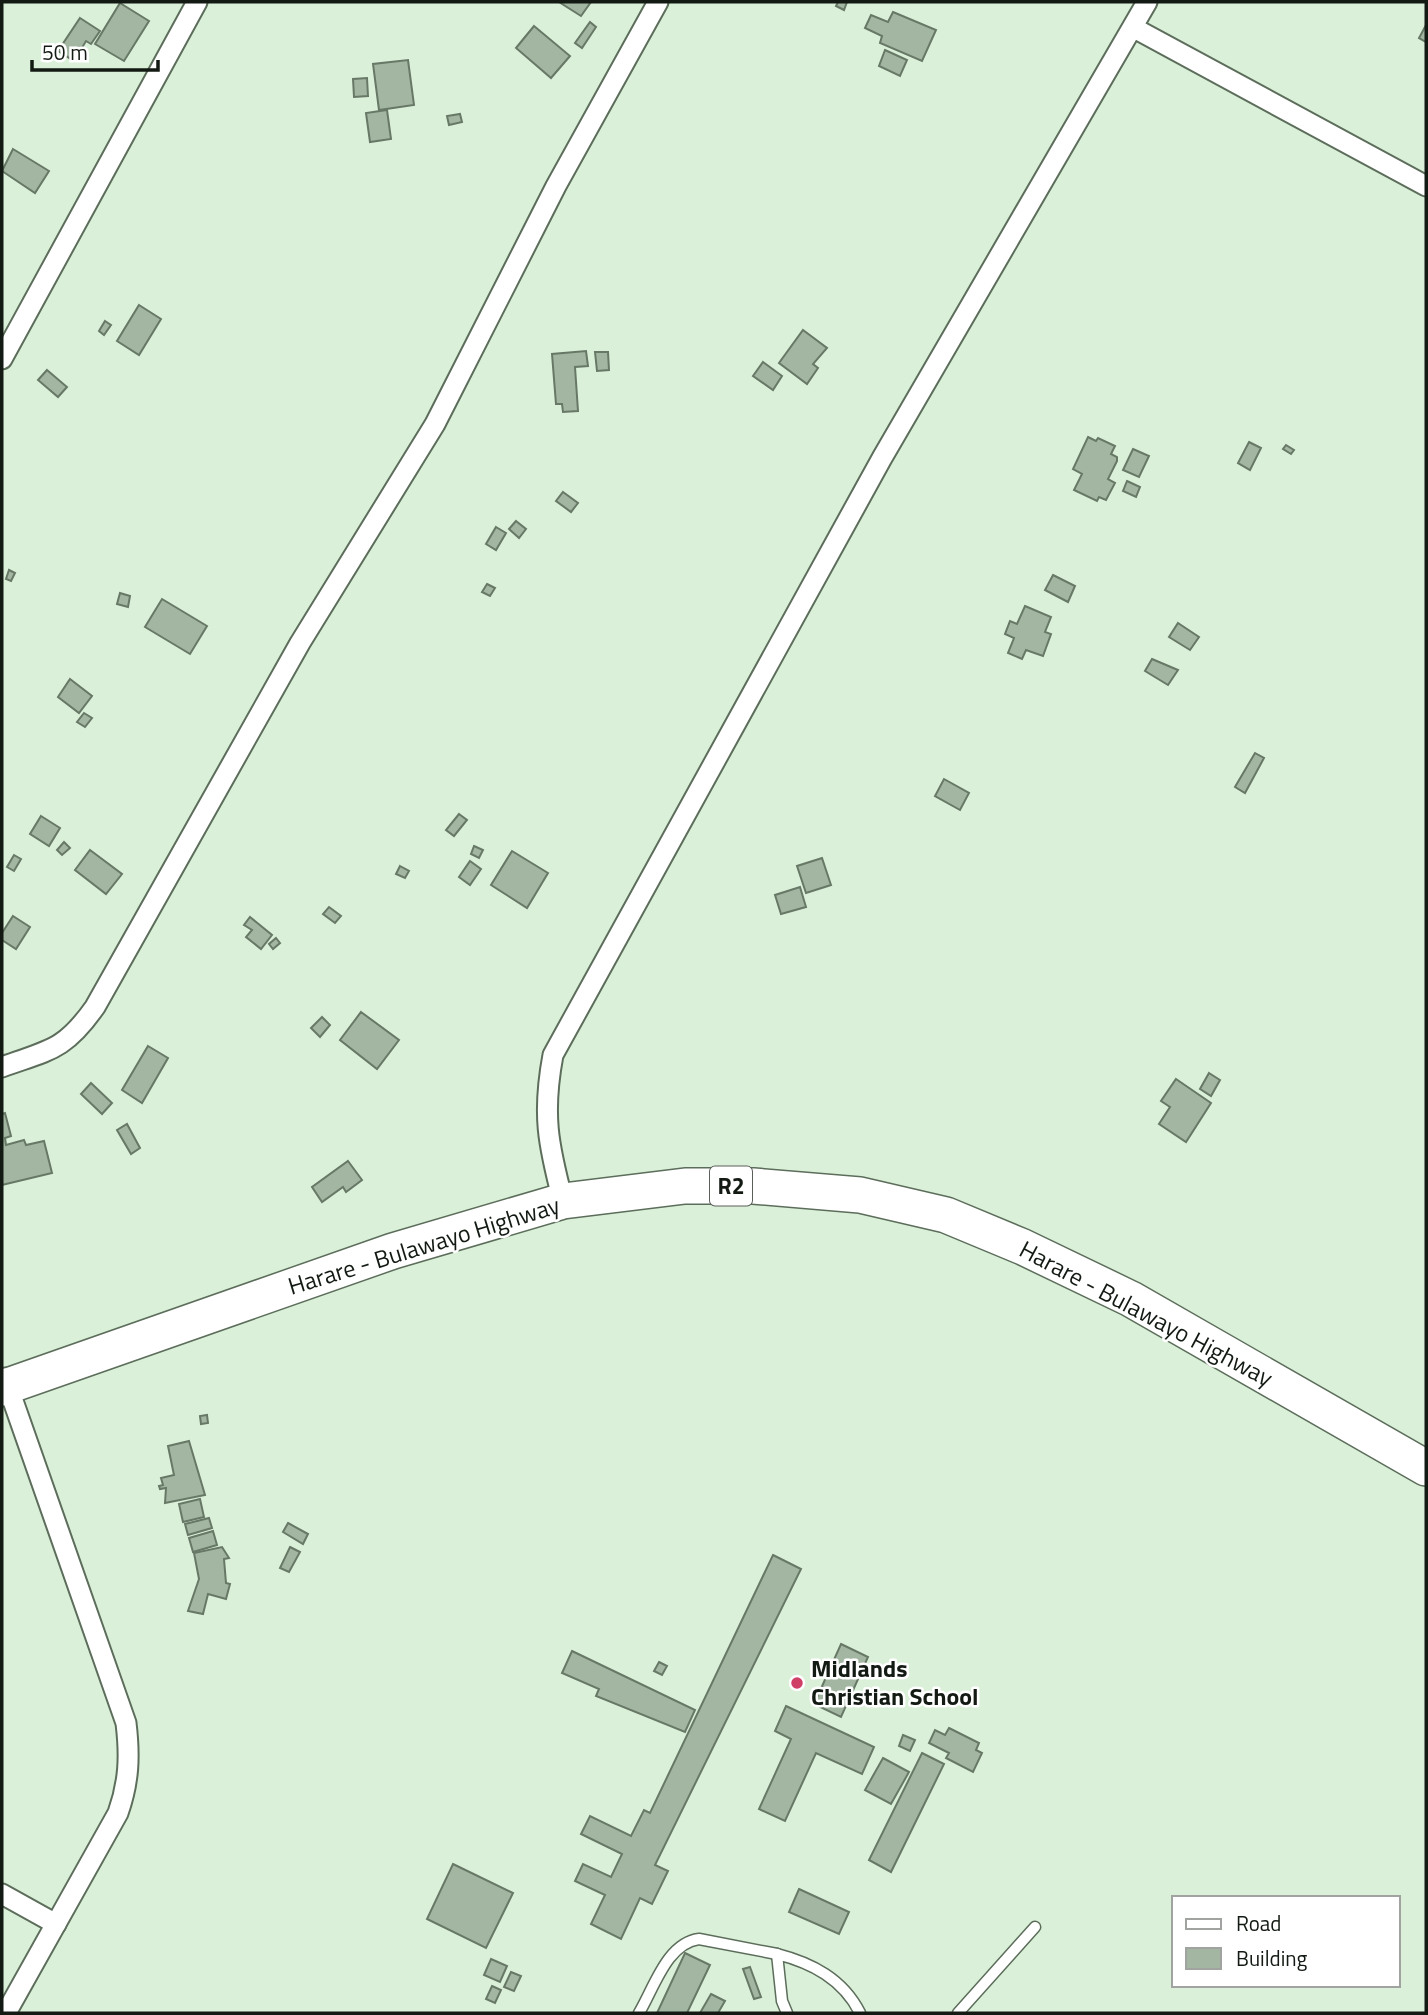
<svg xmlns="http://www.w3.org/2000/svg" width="1428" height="2015" viewBox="0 0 1428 2015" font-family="'Titillium Web',sans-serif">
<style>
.building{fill:#a2b6a1;stroke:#677966;stroke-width:2}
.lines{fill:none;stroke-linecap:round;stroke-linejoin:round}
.lane-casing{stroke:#5c6e5b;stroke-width:13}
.street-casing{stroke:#5c6e5b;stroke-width:23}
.highway-casing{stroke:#5c6e5b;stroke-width:38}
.lane{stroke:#fff;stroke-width:10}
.street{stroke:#fff;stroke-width:19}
.highway{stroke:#fff;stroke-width:35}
.poi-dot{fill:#cf4067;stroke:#fff;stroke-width:2.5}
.labels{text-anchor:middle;stroke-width:5;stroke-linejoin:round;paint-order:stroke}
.shield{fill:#fff;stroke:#5a5f5a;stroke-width:2}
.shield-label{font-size:23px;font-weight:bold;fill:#131a13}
.street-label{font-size:24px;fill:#131a13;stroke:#fff}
.poi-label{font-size:24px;font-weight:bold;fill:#131a13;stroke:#fff;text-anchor:start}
</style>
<rect width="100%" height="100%" fill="#dbf0d9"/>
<g class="building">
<path d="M 559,2 L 591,2 L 581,16 Z"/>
<path d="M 838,2 L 847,2 L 844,10 L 836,6 Z"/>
<path d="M 120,3 L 149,21 L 124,61 L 95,44 Z"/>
<path d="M 893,12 L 936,30 L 922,61 L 880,43 L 882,36 L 865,28 L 871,15 L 888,22 Z"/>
<path d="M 80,18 L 100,31 L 91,44 L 86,41 L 74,61 L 58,51 Z"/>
<path d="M 590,22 L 596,27 L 582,48 L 575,43 Z"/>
<path d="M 1426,25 L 1426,42 L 1419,38 Z"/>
<path d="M 534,26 L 570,56 L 551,78 L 516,48 Z"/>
<path d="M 885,50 L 907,60 L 900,76 L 879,66 Z"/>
<path d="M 408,60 L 414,105 L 379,110 L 373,64 Z"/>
<path d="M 367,78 L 368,96 L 354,97 L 353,79 Z"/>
<path d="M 387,110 L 391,139 L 370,142 L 366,113 Z"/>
<path d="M 460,114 L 462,122 L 449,125 L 447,116 Z"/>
<path d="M 13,149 L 49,171 L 35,193 L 2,171 Z"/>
<path d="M 139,305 L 161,319 L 139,355 L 117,341 Z"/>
<path d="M 105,321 L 111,325 L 104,335 L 99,331 Z"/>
<path d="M 803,330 L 827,348 L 813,364 L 818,368 L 807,384 L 779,363 Z"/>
<path d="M 586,351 L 588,366 L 575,367 L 578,411 L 563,412 L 562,404 L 556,404 L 552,354 Z"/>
<path d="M 595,352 L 608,352 L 609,370 L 597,371 Z"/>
<path d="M 763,362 L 782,376 L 773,390 L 753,376 Z"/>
<path d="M 47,370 L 67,387 L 58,397 L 38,380 Z"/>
<path d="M 1088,437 L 1096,441 L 1098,438 L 1115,446 L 1111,454 L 1117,457 L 1117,461 L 1108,479 L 1115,483 L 1106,500 L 1099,497 L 1097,501 L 1074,490 L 1082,474 L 1073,469 Z"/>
<path d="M 1249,442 L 1261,448 L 1250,470 L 1238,463 Z"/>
<path d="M 1286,445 L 1294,450 L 1291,454 L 1283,449 Z"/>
<path d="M 1133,449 L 1149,456 L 1139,477 L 1123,470 Z"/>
<path d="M 1127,481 L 1140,487 L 1136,497 L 1123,491 Z"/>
<path d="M 563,492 L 578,503 L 571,512 L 556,501 Z"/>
<path d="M 516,521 L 526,529 L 519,538 L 509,529 Z"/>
<path d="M 496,527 L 506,533 L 496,550 L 486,544 Z"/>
<path d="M 9,570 L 15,573 L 11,581 L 6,579 Z"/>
<path d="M 1053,575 L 1075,586 L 1068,602 L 1045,590 Z"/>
<path d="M 487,584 L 495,588 L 490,596 L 482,592 Z"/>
<path d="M 120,593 L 130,596 L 128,607 L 117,604 Z"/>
<path d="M 162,599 L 207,626 L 190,654 L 145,627 Z"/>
<path d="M 1025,606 L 1051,617 L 1045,632 L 1051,634 L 1043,656 L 1026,650 L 1022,659 L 1008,653 L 1014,638 L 1005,634 L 1010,621 L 1017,624 Z"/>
<path d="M 1178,623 L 1199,637 L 1190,650 L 1169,637 Z"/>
<path d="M 1152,659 L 1178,670 L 1168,685 L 1145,671 Z"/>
<path d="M 70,679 L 92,696 L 79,713 L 58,697 Z"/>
<path d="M 84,713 L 92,718 L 85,727 L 77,722 Z"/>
<path d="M 1255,753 L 1264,758 L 1245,793 L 1235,787 Z"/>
<path d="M 944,779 L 969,793 L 960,810 L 935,796 Z"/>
<path d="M 459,814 L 467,820 L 454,836 L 446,830 Z"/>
<path d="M 41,816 L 60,828 L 49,846 L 30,834 Z"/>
<path d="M 64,842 L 70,848 L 62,855 L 57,850 Z"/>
<path d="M 474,846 L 483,850 L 479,858 L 471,854 Z"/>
<path d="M 90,850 L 122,874 L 106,894 L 75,870 Z"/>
<path d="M 512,851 L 548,873 L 527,908 L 491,885 Z"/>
<path d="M 14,855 L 21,859 L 14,871 L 7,867 Z"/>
<path d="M 822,858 L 831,885 L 806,893 L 797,866 Z"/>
<path d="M 470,861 L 481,869 L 470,885 L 459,877 Z"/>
<path d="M 400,866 L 409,871 L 405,878 L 396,874 Z"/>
<path d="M 800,887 L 806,907 L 781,914 L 775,895 Z"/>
<path d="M 329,907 L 341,916 L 335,923 L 323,914 Z"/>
<path d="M 13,916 L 30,927 L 16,949 L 2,940 L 2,933 Z"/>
<path d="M 250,917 L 272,935 L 261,949 L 246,937 L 252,930 L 244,925 Z"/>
<path d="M 276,938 L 280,943 L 273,949 L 269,944 Z"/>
<path d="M 361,1012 L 399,1040 L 377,1069 L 340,1040 Z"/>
<path d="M 322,1017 L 330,1025 L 320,1037 L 311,1028 Z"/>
<path d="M 148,1046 L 168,1058 L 142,1103 L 122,1090 Z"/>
<path d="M 1209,1073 L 1220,1080 L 1211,1096 L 1200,1089 Z"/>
<path d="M 1176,1079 L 1211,1103 L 1186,1142 L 1159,1124 L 1170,1107 L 1161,1101 Z"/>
<path d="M 91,1083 L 112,1103 L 102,1114 L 81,1094 Z"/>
<path d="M 5,1113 L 11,1136 L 5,1138 L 6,1145 L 24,1140 L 26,1145 L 44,1141 L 52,1173 L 2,1185 L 2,1114 Z"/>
<path d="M 127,1124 L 140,1148 L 131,1154 L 117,1130 Z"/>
<path d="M 348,1161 L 362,1180 L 346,1192 L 343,1187 L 322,1202 L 312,1187 Z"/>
<path d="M 207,1415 L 208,1423 L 201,1424 L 200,1416 Z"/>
<path d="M 189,1441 L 205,1495 L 165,1503 L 166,1488 L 160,1489 L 159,1486 L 163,1485 L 161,1478 L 174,1475 L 168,1446 Z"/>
<path d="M 200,1499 L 204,1517 L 183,1522 L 179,1504 Z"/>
<path d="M 209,1518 L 212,1528 L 188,1535 L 185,1524 Z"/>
<path d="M 288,1523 L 308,1534 L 303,1544 L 283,1532 Z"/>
<path d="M 213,1531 L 217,1545 L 193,1552 L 189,1538 Z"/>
<path d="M 222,1547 L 229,1558 L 224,1559 L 226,1583 L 230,1584 L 226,1599 L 208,1594 L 203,1614 L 188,1611 L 199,1579 L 194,1553 Z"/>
<path d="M 290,1547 L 300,1552 L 289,1572 L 280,1568 Z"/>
<path d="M 773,1555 L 801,1569 L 655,1865 L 668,1871 L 652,1904 L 640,1898 L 621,1939 L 591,1924 L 605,1895 L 575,1881 L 583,1864 L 611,1877 L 622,1854 L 581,1834 L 590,1816 L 631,1836 L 644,1810 L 650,1813 Z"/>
<path d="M 841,1644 L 868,1657 L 841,1717 L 814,1704 Z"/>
<path d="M 572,1651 L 695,1710 L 685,1732 L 596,1696 L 599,1689 L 562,1673 Z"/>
<path d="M 659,1662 L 667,1666 L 662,1675 L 654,1671 Z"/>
<path d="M 786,1706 L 874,1747 L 862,1774 L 816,1753 L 785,1821 L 759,1809 L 791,1739 L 775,1731 Z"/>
<path d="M 949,1728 L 979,1743 L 976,1750 L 982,1753 L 973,1772 L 946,1758 L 949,1753 L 929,1743 L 935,1730 L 945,1735 Z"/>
<path d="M 903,1735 L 915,1740 L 910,1751 L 899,1746 Z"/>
<path d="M 922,1753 L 944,1764 L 891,1872 L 869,1860 Z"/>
<path d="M 883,1758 L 909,1772 L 891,1804 L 865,1790 Z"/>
<path d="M 453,1864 L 513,1893 L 486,1948 L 427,1919 Z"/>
<path d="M 799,1889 L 849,1912 L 839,1934 L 789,1912 Z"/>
<path d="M 685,1953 L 710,1965 L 687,2013 L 657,2013 Z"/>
<path d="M 491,1959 L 507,1966 L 500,1982 L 484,1975 Z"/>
<path d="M 750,1967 L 761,1997 L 754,1999 L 743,1969 Z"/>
<path d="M 511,1972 L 521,1976 L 514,1991 L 504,1987 Z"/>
<path d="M 492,1986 L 501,1990 L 495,2003 L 486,1999 Z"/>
<path d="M 711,1994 L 725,2001 L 718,2013 L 700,2013 Z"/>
</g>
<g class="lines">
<g class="lane-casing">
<g id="lane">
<path d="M 639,2013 C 654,1988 667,1943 699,1939 L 777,1954"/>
<path d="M 787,2013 L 782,2001 L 777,1954 C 812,1963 843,1979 860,2013"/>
<path d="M 958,2013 L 1035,1927"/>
</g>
</g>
<g class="street-casing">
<g id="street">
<path d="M 1134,28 L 1426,186"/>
<path d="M 2,359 L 197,2"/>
<path d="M 2,1067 C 49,1050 64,1051 95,1007 L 300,643 L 435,424 L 556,186 L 658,2"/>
<path d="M 563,1201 C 548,1144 542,1114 553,1055 L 882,458 L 1147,2"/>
<path d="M 5,1378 L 126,1723 C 130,1756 129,1782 118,1813 L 6,2013"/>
<path d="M 2,1894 L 56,1924"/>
</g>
</g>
<g class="highway-casing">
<path id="highway" d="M 2,1388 L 393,1251 L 563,1201 L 685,1186 L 753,1186 L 860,1195 L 946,1215 L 1023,1247 L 1131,1299 L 1426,1468"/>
</g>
<use href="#lane" class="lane"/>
<use href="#street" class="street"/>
<use href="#highway" class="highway"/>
</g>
<circle class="poi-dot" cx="797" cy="1683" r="7"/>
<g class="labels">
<rect class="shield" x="710" y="1166.5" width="42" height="39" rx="5"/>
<g class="shield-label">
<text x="731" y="1194">R2</text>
</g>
<g class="street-label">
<text transform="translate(424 1246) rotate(-17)" y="8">Harare - Bulawayo Highway</text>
<text transform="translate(1146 1314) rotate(28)" y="8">Harare - Bulawayo Highway</text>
</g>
<g class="poi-label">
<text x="811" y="1677">Midlands<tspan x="811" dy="28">Christian School</tspan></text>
</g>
</g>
<rect width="1428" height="2015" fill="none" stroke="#131a13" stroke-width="7"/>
<rect x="1172" y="1896" width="228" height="91" fill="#ffffff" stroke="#a1a3a1" stroke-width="2"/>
<rect x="1186" y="1919" width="35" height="10" fill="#ffffff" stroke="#a1a3a1" stroke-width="2"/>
<text x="1236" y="1931" font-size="21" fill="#131a13">Road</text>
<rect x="1186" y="1948" width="35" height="21" fill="#a2b6a1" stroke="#a1a3a1" stroke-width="2"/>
<text x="1236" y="1966" font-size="21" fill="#131a13">Building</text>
<path d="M32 60v10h126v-10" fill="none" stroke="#131a13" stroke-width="3.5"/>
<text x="42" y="60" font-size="21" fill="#131a13" stroke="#ffffff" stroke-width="5" paint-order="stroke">50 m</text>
</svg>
